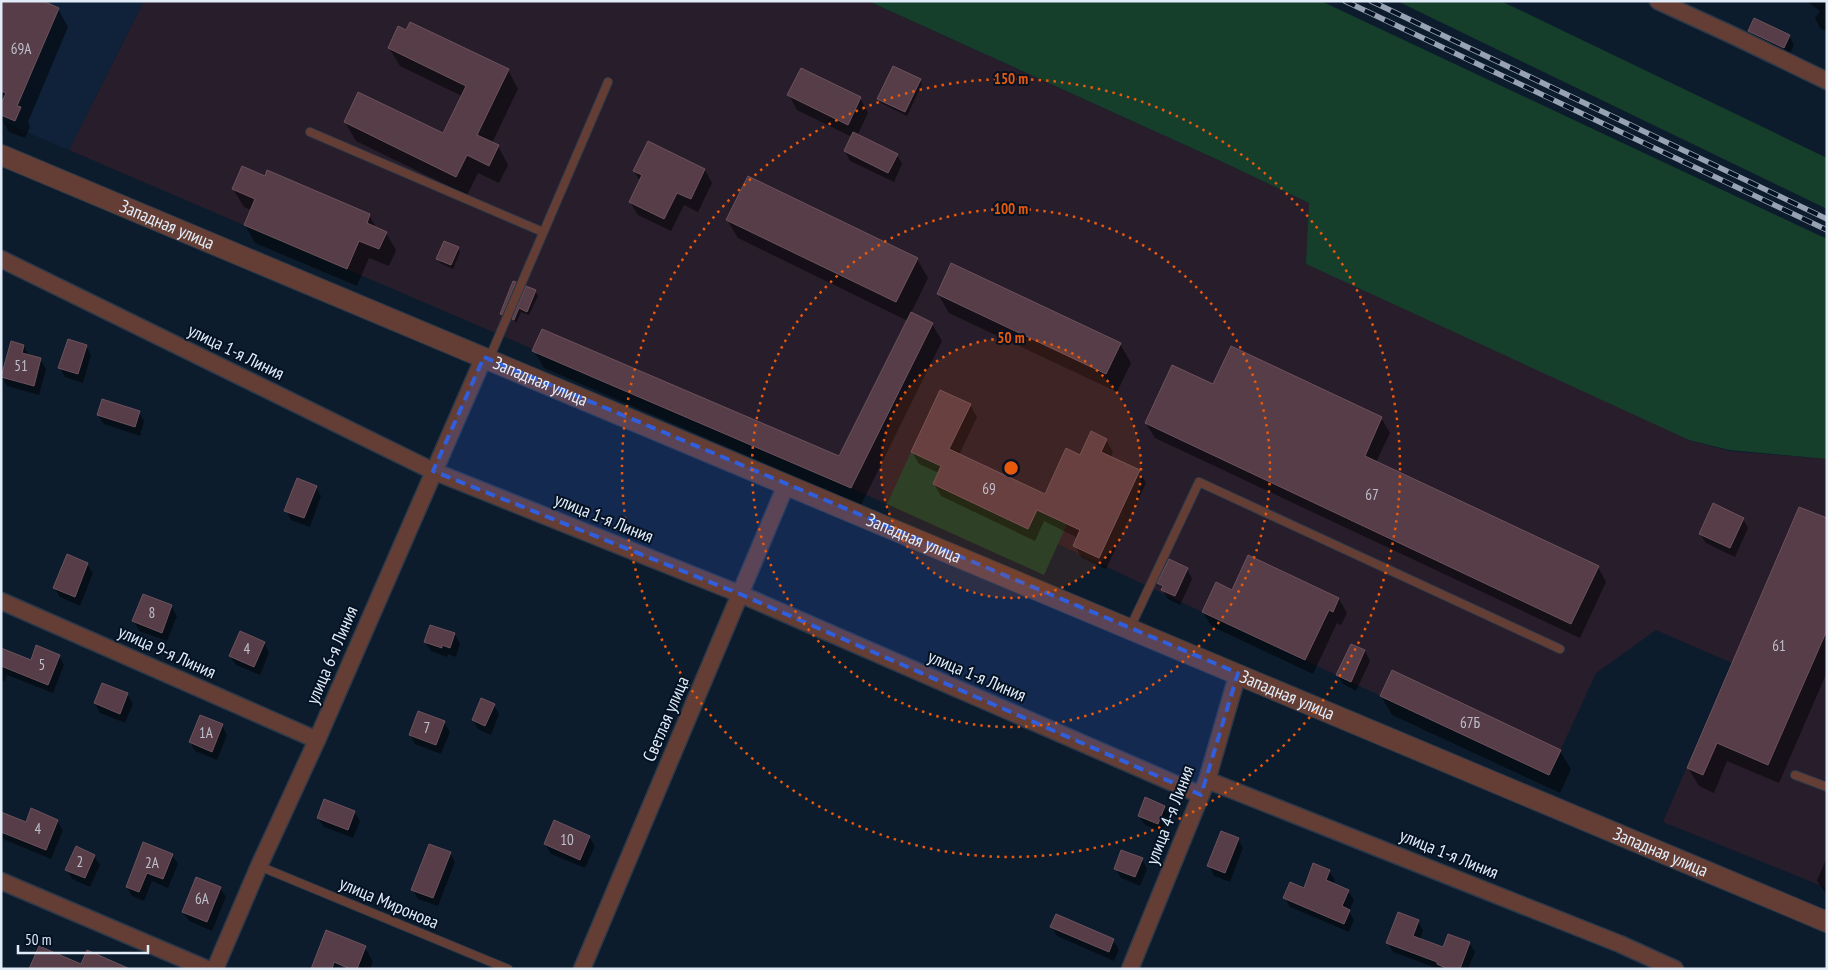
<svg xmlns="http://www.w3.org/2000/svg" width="1828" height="970" viewBox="0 0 1828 970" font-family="'PT Sans Narrow',sans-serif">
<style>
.built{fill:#0f2239}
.industrial{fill:#281d2b}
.green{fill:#153e2b}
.shadow{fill:#0007}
.building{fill:#563d47;stroke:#6d525c}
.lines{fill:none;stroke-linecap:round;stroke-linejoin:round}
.service-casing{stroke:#2b394a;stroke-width:10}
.minor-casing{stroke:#2b394a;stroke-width:19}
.tertiary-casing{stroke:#2b394a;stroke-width:22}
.service{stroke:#643e34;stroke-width:8}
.minor{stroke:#643e34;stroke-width:16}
.tertiary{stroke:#643e34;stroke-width:20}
.rail-casing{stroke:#97a3b2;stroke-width:5.5}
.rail{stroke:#051223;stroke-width:4;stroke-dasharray:11;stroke-linecap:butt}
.marked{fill:#315edb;fill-opacity:0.2;stroke:#315edb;stroke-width:4;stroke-dasharray:10 6;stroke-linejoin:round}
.ring{fill:none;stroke:#e8590c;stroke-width:2.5;stroke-dasharray:2.5 5}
.labels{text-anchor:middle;stroke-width:4;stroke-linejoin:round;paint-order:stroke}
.number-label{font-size:15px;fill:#bfc0cc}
.street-label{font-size:18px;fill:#e2ecf9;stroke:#051223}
.centre{fill:#e8590c;stroke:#051223;stroke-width:2.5}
.ring-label{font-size:15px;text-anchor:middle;font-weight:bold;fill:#e8590c;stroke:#051223;stroke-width:4;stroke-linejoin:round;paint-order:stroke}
</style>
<rect width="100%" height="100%" fill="#0d1c2d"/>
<path class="built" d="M 1,1 L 144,1 L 69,150 L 1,121 Z"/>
<path class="industrial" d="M 144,1 L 868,1 L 1227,164 L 1309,203 L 1689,440 L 1729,451 L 1827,459 L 1827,888 L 1663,822 L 1732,663 L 1656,630 L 1596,673 L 1549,775 L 1058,544 L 1044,575 L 851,488 L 533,349 L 69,150 Z"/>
<g class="green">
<path d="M 868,1 L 1321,1 L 1827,239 L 1827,459 L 1729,450 L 1689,440 L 1306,264 L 1309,203 L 1227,164 Z"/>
<path d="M 1397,1 L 1501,1 L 1827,158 L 1827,209 Z"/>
<path d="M 911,452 L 941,466 L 933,485 L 1028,529 L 1037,510 L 1067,524 L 1044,575 L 887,504 Z"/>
</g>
<g class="shadow">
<path d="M 1806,1 L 1827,1 L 1827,32 L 1820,28 L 1815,18 L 1820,11 Z"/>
<path d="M 1,4 L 58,9 L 68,27 L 28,122 L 30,127 L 25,138 L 9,132 L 1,118 Z"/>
<path d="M 1750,31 L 1789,36 L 1794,45 L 1789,56 L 1755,40 Z"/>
<path d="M 389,48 L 508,70 L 518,89 L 492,143 L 498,146 L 508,165 L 499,183 L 478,173 L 467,195 L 356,141 L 345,122 L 443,134 L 462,96 L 400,66 Z"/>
<path d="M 920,80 L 922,84 L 907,116 L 881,103 L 878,99 Z"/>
<path d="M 789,95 L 860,98 L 868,113 L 857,136 L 897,155 L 902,164 L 894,182 L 850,161 L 845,151 L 852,137 L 797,110 Z"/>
<path d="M 705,170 L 712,183 L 698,212 L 684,205 L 671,231 L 638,215 L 630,202 L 640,181 L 634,171 Z"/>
<path d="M 233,189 L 369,215 L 377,229 L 386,233 L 396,250 L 389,266 L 369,258 L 357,286 L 255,243 L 245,225 L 251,210 L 244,207 Z"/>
<path d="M 727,220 L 917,259 L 928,278 L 911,313 L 932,324 L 942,341 L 861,505 L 544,368 L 534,351 L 840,458 L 908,321 L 738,238 Z"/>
<path d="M 458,248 L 460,252 L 453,269 L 440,263 L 437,259 Z"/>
<path d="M 515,283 L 518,287 L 503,318 L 501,313 Z"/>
<path d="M 527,288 L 535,291 L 538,296 L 529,315 L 521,312 L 516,323 L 514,319 Z"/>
<path d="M 938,294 L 1120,344 L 1131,363 L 1117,392 L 949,313 Z"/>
<path d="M 24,346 L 29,356 L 40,359 L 46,369 L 39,395 L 7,386 L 2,376 Z"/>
<path d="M 86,346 L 91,355 L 83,383 L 65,377 L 60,368 Z"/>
<path d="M 1214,386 L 1381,418 L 1390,433 L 1376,462 L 1598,567 L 1606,582 L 1580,638 L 1155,438 L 1146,423 Z"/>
<path d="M 970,405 L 977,417 L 959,455 L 1046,496 L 1080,456 L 1106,440 L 1113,452 L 1111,457 L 1139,471 L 1146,483 L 1106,569 L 1082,558 L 1075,546 L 1078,538 L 1044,521 L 1035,541 L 941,496 L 934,484 L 939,473 L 919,464 L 912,452 Z"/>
<path d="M 139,412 L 144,421 L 140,436 L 104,424 L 98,415 Z"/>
<path d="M 316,487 L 321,496 L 310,527 L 291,520 L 286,510 Z"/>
<path d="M 1743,519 L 1748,528 L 1735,557 L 1706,543 L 1700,534 Z"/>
<path d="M 1827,520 L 1827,672 L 1779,783 L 1727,761 L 1714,793 L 1699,786 L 1688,768 Z"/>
<path d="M 87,564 L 93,573 L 80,606 L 60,597 L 54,588 Z"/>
<path d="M 1187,569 L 1192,579 L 1180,605 L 1168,599 L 1159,583 Z"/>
<path d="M 1232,592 L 1339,599 L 1347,613 L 1341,625 L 1337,623 L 1313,674 L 1211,626 L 1203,612 Z"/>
<path d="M 171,606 L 177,616 L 167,641 L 139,631 L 134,621 Z"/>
<path d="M 431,626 L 455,634 L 460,644 L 456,657 L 448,654 L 447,657 L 431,651 L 425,642 Z"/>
<path d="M 264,643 L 269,652 L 260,675 L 236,665 L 230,656 Z"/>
<path d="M 1351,645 L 1365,651 L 1370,661 L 1356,691 L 1343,684 L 1338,675 Z"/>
<path d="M 1,649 L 31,662 L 59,656 L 64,665 L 53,693 L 7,675 L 5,681 L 1,680 Z"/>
<path d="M 127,694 L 133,704 L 125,723 L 100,713 L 95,703 Z"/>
<path d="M 1381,696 L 1560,751 L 1571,769 L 1560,793 L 1392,715 Z"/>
<path d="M 494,705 L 499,714 L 491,735 L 478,729 L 473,720 Z"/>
<path d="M 444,722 L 450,732 L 441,754 L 415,744 L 410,735 Z"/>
<path d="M 222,725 L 227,735 L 217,760 L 195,751 L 190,742 Z"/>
<path d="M 1165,807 L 1170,816 L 1163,832 L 1145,825 L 1139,816 Z"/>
<path d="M 354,812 L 360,821 L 353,838 L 324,827 L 318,818 Z"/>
<path d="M 1,814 L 26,823 L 57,821 L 63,830 L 51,859 L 3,839 L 1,844 Z"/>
<path d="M 589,837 L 595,846 L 585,868 L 551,854 L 545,844 Z"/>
<path d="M 1238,839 L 1243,848 L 1230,882 L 1214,876 L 1209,866 Z"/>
<path d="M 450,853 L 455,862 L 438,906 L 418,899 L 413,890 Z"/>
<path d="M 172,855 L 178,864 L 168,888 L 152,881 L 144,901 L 132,896 L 127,887 Z"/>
<path d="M 94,856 L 100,865 L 90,887 L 72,879 L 67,869 Z"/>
<path d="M 1827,857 L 1827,895 L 1817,881 Z"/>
<path d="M 1142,859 L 1147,869 L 1140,886 L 1121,878 L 1116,869 Z"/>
<path d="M 1329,871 L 1335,880 L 1333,885 L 1348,891 L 1354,900 L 1349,911 L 1354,920 L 1349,932 L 1290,907 L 1285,898 L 1304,890 Z"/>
<path d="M 220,888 L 226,897 L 212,931 L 189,921 L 183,912 Z"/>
<path d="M 1418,921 L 1423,931 L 1420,940 L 1444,949 L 1469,943 L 1475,952 L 1468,969 L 1438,969 L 1393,952 L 1388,943 Z"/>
<path d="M 1052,927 L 1113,940 L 1119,950 L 1114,961 L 1057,936 Z"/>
<path d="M 365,947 L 373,962 L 370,969 L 312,969 Z"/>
</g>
<g class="building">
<path d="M 1,1 L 43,1 L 59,8 L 17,106 L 21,107 L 15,121 L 1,115 L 1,104 L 6,93 L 1,91 Z"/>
<path d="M 1754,18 L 1790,35 L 1784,48 L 1748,31 Z"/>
<path d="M 410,22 L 509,69 L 477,135 L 499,145 L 489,166 L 467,155 L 456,177 L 344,122 L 358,92 L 443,133 L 466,86 L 388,48 L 398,26 L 406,30 Z"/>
<path d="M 893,66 L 921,79 L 905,112 L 877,99 Z"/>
<path d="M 801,68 L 861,97 L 848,125 L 787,95 Z"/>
<path d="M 853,132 L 898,154 L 888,173 L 844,151 Z"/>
<path d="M 648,141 L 705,169 L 691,199 L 677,193 L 664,219 L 629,202 L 642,175 L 633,171 Z"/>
<path d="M 242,166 L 265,176 L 267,170 L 370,214 L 367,223 L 387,232 L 379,249 L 359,241 L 347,269 L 244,225 L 255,199 L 232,189 Z"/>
<path d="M 748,176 L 918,258 L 896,302 L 726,220 Z"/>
<path d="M 444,241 L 459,247 L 451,265 L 436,259 Z"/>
<path d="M 951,263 L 1121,343 L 1106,374 L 937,294 Z"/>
<path d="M 513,281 L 516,282 L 502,315 L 500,314 Z"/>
<path d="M 526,286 L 536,290 L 527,312 L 519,308 L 514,320 L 512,319 Z"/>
<path d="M 911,312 L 933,323 L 851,488 L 532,351 L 542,329 L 839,456 Z"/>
<path d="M 68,339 L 87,345 L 78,374 L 58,368 Z"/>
<path d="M 11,341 L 24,345 L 22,353 L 41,358 L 34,386 L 1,377 Z"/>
<path d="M 1231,346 L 1382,417 L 1365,456 L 1599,566 L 1571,624 L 1145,423 L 1172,365 L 1213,384 Z"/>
<path d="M 940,390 L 971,404 L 949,449 L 1045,494 L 1066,448 L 1080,455 L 1091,431 L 1107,439 L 1101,452 L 1140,470 L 1099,558 L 1073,546 L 1080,530 L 1037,510 L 1028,529 L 933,484 L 941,466 L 911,452 Z"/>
<path d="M 102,399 L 140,411 L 135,427 L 97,415 Z"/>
<path d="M 297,478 L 317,486 L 304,518 L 284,511 Z"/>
<path d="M 1713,503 L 1744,518 L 1730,548 L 1699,534 Z"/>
<path d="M 1799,507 L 1827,518 L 1827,630 L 1768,765 L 1717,743 L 1703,775 L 1687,768 Z"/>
<path d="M 67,554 L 88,563 L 75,597 L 53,588 Z"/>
<path d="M 1248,555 L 1339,598 L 1333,612 L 1329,610 L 1305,660 L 1202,612 L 1216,582 L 1232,590 Z"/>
<path d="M 1169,559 L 1188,568 L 1175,596 L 1161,590 L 1163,586 L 1157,583 Z"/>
<path d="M 143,594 L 172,605 L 162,633 L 132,621 Z"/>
<path d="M 430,625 L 455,633 L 450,648 L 442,645 L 442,648 L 424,642 Z"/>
<path d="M 240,631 L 265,642 L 254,667 L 229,656 Z"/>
<path d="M 1351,644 L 1365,650 L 1351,682 L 1336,675 Z"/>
<path d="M 36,645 L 60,655 L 48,685 L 1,666 L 1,648 L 31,660 Z"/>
<path d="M 1392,670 L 1561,750 L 1549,775 L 1380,696 Z"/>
<path d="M 102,683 L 128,693 L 120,714 L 94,703 Z"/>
<path d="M 481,698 L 495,704 L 485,726 L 472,720 Z"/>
<path d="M 418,711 L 445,721 L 436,745 L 409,735 Z"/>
<path d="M 200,715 L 223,724 L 212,752 L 189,742 Z"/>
<path d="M 1145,797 L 1165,806 L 1158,824 L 1138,816 Z"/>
<path d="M 324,799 L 355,811 L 348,830 L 317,818 Z"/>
<path d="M 31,808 L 58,820 L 46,850 L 1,832 L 1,812 L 26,822 Z"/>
<path d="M 554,820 L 590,836 L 580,860 L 544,844 Z"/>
<path d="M 1221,831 L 1239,838 L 1225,873 L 1207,866 Z"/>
<path d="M 143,842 L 173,854 L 163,879 L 147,873 L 139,892 L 126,887 Z"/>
<path d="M 429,844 L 451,852 L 433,898 L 411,890 Z"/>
<path d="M 76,846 L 95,855 L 85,878 L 65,870 Z"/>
<path d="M 1121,850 L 1143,858 L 1135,877 L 1114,869 Z"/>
<path d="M 1313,863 L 1330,870 L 1326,880 L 1349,890 L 1342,906 L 1350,910 L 1344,924 L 1283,898 L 1290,882 L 1304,888 Z"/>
<path d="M 196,877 L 221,887 L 207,922 L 182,912 Z"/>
<path d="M 1398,912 L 1419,920 L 1413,936 L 1443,947 L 1448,934 L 1470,942 L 1460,969 L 1448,969 L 1437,964 L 1437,962 L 1386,943 Z"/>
<path d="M 1056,914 L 1114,939 L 1109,952 L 1050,927 Z"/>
<path d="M 326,930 L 366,946 L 357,969 L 350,969 L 334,962 L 332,969 L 311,969 Z"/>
<path d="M 39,946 L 81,964 L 87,950 L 130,969 L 29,969 Z"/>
</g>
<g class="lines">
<g class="service-casing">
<g id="service">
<path d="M 310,132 L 543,232"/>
<path d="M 489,359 L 608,82"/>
<path d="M 1130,628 L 1199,482 L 1560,649"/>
<path d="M 1795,775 L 1827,787"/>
<path d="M 259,866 L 508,969"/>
</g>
</g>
<g class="minor-casing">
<g id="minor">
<path d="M 1658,1 L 1730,34 L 1827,81"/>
<path d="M 1,259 L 433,471 L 740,594 L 1201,795"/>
<path d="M 1,601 L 317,740"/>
<path d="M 1207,780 L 1620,944 L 1675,969"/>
<path d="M 1,881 L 207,969"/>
<path d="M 215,969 L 259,866 L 317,740 L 484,357"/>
<path d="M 582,969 L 786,485"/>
<path d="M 1130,969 L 1207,780 L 1238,673"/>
</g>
</g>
<g class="tertiary-casing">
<g id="tertiary">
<path id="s1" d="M 1,155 L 1827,922"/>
</g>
</g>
<use href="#service" class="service"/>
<use href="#minor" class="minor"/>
<use href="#tertiary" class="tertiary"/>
<g class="rail-casing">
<g id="rail">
<path d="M 1345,1 L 1827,230"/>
<path d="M 1371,1 L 1827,219"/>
</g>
</g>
<use href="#rail" class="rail"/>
</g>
<path class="marked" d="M 484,357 L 1238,673 L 1201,795 L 740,594 L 433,471 Z"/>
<circle cx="1011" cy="468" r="130" fill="#e8590c" fill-opacity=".12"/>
<g class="ring">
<circle cx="1011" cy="468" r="130"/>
<circle cx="1011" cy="468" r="259"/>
<circle cx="1011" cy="468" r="389"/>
</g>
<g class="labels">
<g class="number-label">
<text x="21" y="54">69А</text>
<text x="21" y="371">51</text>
<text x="989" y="494">69</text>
<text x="1372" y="500">67</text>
<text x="152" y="618">8</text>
<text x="1779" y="651">61</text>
<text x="247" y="654">4</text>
<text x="42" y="670">5</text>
<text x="1470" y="728">67Б</text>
<text x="427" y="733">7</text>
<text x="206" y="738">1А</text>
<text x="38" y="834">4</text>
<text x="567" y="845">10</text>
<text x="80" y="867">2</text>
<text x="152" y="868">2А</text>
<text x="202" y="904">6А</text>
</g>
<g class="street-label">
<text dy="6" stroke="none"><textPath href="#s1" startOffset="180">Западная улица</textPath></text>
<text transform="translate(236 352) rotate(26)" y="6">улица 1-я Линия</text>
<text dy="6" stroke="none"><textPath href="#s1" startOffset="585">Западная улица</textPath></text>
<text transform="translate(604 518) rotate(22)" y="6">улица 1-я Линия</text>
<text dy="6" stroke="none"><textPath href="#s1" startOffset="990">Западная улица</textPath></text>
<text transform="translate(167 652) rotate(24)" y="6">улица 9-я Линия</text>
<text transform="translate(332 655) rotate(-67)" y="6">улица 6-я Линия</text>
<text transform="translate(977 676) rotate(23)" y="6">улица 1-я Линия</text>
<text dy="6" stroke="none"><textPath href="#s1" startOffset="1395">Западная улица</textPath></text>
<text transform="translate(666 719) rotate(-67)" y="6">Светлая улица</text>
<text transform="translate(1170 815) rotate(-69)" y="6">улица 4-я Линия</text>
<text dy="6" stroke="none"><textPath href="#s1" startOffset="1800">Западная улица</textPath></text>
<text transform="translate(1449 854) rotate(22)" y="6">улица 1-я Линия</text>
<text transform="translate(389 903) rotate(23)" y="6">улица Миронова</text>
</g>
</g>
<circle cx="1011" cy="468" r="8" class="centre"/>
<g class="ring-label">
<text x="1011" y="84">150 m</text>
<text x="1011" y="214">100 m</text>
<text x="1011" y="343">50 m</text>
</g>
<rect width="1828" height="970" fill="none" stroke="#e2ecf9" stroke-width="5"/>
<path d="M18 945v8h130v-8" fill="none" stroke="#e2ecf9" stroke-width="2.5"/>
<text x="25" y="945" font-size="15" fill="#e2ecf9" stroke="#051223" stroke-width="4" paint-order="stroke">50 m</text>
</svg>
